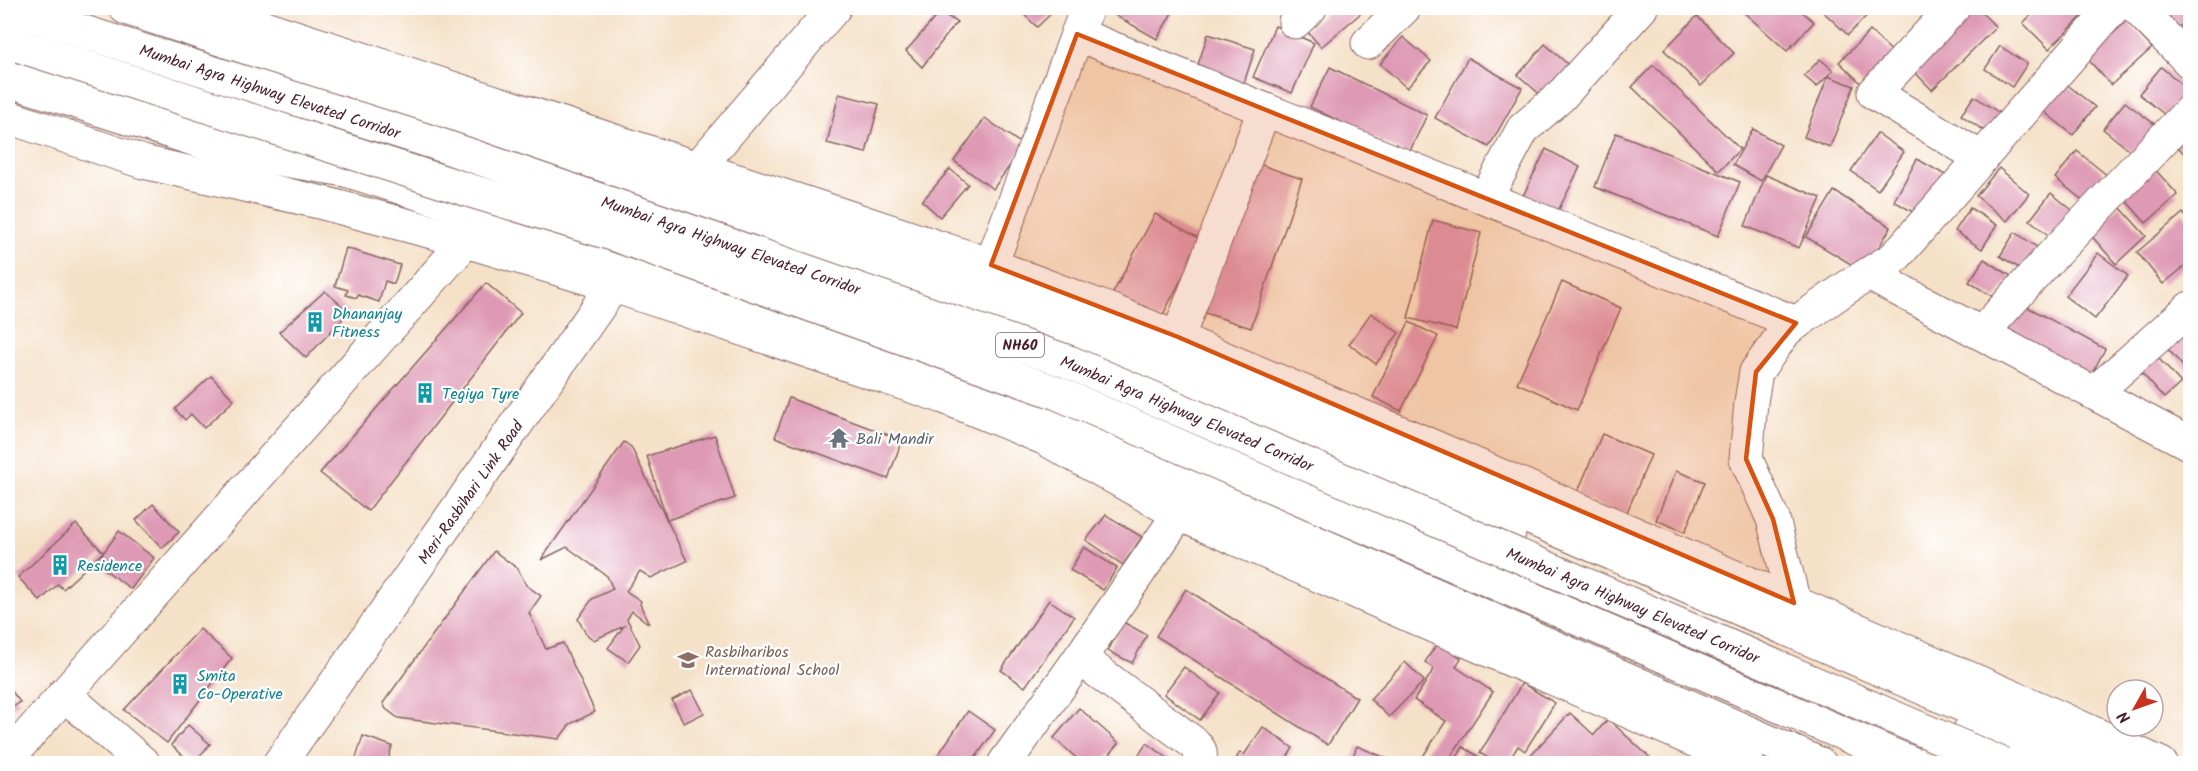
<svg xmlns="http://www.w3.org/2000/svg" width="2198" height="771" viewBox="0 0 2198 771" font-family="Kalam,sans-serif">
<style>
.building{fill:#de99b4}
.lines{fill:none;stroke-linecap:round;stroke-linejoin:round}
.minor-casing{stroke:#866362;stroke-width:35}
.major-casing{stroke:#866362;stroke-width:35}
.highway-casing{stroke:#866362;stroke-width:35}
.minor{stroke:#fff;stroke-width:33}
.major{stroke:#fff;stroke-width:33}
.highway{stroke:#fff;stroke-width:33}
.highway-bridge-casing{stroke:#866362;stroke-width:35;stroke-linecap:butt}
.highway-bridge{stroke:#fff;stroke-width:33}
.marked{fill:#d8530f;fill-opacity:0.2;stroke:#d8530f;stroke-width:4.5;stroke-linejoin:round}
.labels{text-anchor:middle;stroke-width:4.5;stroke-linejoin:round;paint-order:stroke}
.shield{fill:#fff;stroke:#80626b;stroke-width:1.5}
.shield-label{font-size:15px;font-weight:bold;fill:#4a1f2b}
.street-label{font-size:16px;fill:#4a1f2b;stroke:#fff}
.culture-label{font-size:16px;fill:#0d838f;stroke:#fff;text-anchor:start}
.worship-label{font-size:16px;fill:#5b616d;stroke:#fff;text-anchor:start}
.education-label{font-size:16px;fill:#785e54;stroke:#fff;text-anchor:start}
</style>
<rect width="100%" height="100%" fill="#fff"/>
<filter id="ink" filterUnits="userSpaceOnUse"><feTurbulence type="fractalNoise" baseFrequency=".0167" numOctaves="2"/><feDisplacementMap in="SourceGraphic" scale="12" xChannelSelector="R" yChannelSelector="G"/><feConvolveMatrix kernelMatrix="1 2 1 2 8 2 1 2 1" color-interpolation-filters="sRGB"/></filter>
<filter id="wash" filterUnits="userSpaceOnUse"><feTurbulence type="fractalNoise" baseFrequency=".008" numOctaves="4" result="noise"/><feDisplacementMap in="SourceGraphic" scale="24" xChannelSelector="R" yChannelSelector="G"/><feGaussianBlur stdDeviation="1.35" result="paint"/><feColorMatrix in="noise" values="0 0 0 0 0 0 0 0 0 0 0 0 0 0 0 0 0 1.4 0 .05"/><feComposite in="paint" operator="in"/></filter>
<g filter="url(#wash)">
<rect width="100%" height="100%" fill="#f5e1c8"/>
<g id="blocks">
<g class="building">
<path d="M 1017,8 L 1057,8 L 1037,27 Z"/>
<path d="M 1117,8 L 1175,8 L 1157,39 L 1113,14 Z"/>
<path d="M 1332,8 L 1367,8 L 1321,47 L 1306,30 Z"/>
<path d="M 1739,8 L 1798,8 L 1814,22 L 1787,51 Z"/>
<path d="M 1819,8 L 1872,8 L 1873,9 L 1848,35 Z"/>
<path d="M 1962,8 L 1977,8 L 1996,27 L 1932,90 L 1906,63 Z"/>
<path d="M 2038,8 L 2091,8 L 2049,49 L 2023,23 Z"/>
<path d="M 2153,8 L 2190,8 L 2190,18 L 2169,35 Z"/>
<path d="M 940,12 L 957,22 L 922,67 L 906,51 Z"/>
<path d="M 1697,16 L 1734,53 L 1701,86 L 1664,50 Z"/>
<path d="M 2127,21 L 2152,48 L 2111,85 L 2086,57 Z"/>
<path d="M 1275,26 L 1314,43 L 1292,93 L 1253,77 Z"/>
<path d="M 1870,31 L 1898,57 L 1867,89 L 1839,62 Z"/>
<path d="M 1208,34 L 1255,49 L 1242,89 L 1195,74 Z"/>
<path d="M 1403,37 L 1431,61 L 1407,88 L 1380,64 Z"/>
<path d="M 1545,44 L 1572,68 L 1545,99 L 1518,75 Z"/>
<path d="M 2000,46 L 2027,64 L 2012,87 L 1985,69 Z"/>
<path d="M 1468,58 L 1522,88 L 1489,147 L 1435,118 Z"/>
<path d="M 1820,59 L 1833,70 L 1817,87 L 1804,76 Z"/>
<path d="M 1653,65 L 1740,149 L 1719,171 L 1632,87 Z"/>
<path d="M 1330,67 L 1427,115 L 1408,155 L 1310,107 Z"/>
<path d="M 2161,67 L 2190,91 L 2190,94 L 2170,119 L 2139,94 Z"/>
<path d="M 1828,76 L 1854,86 L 1830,147 L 1804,137 Z"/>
<path d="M 2064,82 L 2095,107 L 2073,135 L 2042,110 Z"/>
<path d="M 839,94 L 879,104 L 866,153 L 827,143 Z"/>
<path d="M 1974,96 L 2004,116 L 1992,136 L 1961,115 Z"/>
<path d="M 2125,102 L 2157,126 L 2134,154 L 2103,129 Z"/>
<path d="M 2190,115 L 2190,160 L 2168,136 Z"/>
<path d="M 985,118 L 1024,146 L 993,189 L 954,161 Z"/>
<path d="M 1753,129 L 1781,145 L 1761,181 L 1733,165 Z"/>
<path d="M 1616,133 L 1740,182 L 1718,236 L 1595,187 Z"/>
<path d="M 1877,133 L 1904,152 L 1878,190 L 1851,171 Z"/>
<path d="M 1546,149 L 1580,167 L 1555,217 L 1521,200 Z"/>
<path d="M 2077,151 L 2108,176 L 2086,203 L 2055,178 Z"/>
<path d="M 1917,159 L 1949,177 L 1925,219 L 1894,201 Z"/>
<path d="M 1256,163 L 1302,179 L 1251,328 L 1205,313 Z"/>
<path d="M 2151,165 L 2178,195 L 2146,223 L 2119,193 Z"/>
<path d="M 1999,168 L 2029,194 L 2007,221 L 1976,196 Z"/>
<path d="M 950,169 L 968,184 L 940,217 L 922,201 Z"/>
<path d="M 1766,175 L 1821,198 L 1799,248 L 1745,226 Z"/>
<path d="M 1834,191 L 1891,227 L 1864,272 L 1806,237 Z"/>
<path d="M 2051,193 L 2082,218 L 2060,245 L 2030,220 Z"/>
<path d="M 2119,206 L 2146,236 L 2116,264 L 2089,233 Z"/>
<path d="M 1970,208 L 1997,225 L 1982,249 L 1955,231 Z"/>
<path d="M 2183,213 L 2190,222 L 2190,229 L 2185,233 L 2190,240 L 2190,262 L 2163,284 L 2137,252 Z"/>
<path d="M 1155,214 L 1202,240 L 1160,320 L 1112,295 Z"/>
<path d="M 1433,220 L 1481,233 L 1456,330 L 1408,318 Z"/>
<path d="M 2015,232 L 2041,250 L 2027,273 L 2000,256 Z"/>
<path d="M 346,248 L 400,265 L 394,284 L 385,281 L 379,302 L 358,295 L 357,298 L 346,295 L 348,290 L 335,286 Z"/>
<path d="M 2098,253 L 2128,276 L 2095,319 L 2065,296 Z"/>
<path d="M 1984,259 L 2011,276 L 1996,299 L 1969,282 Z"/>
<path d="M 1562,282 L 1621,308 L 1577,410 L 1517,383 Z"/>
<path d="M 486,283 L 521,313 L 368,511 L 320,473 Z"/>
<path d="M 325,291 L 349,312 L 306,358 L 279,332 Z"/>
<path d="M 2022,304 L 2105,349 L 2088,381 L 2005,337 Z"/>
<path d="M 1371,313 L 1399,333 L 1376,364 L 1349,344 Z"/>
<path d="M 1409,322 L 1438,336 L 1401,411 L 1373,397 Z"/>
<path d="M 2174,323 L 2190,341 L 2189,373 L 2158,338 Z"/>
<path d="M 2150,349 L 2181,383 L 2164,398 L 2133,363 Z"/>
<path d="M 211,376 L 234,400 L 204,428 L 191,414 L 185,420 L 175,409 Z"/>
<path d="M 789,398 L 902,440 L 888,479 L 775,437 Z"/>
<path d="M 1602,434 L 1651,455 L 1625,517 L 1576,496 Z"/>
<path d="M 715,435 L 735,498 L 667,520 L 647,456 Z"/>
<path d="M 624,442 L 631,447 L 687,561 L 651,578 L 640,571 L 626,591 L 641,601 L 640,604 L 649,624 L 632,611 L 627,619 L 640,645 L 628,662 L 608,648 L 624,626 L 594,640 L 586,634 L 578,619 L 592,599 L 613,589 L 607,576 L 567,547 L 541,560 Z"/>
<path d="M 1676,471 L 1705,482 L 1685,532 L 1656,520 Z"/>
<path d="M 153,504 L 179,532 L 162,548 L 136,520 Z"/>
<path d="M 1106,515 L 1142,537 L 1123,565 L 1086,540 Z"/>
<path d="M 76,524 L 103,552 L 63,589 L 58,584 L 40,601 L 18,577 Z"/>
<path d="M 119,531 L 154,558 L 131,589 L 96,563 Z"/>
<path d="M 1084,547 L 1117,568 L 1103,590 L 1070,570 Z"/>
<path d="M 494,551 L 518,569 L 526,585 L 541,596 L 529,613 L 546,649 L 563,643 L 595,712 L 570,724 L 559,739 L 398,718 L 386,709 L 383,703 Z"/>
<path d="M 1186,589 L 1357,698 L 1328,745 L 1156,636 Z"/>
<path d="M 1049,600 L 1074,617 L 1025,687 L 1001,670 Z"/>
<path d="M 1123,622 L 1147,635 L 1132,663 L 1108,651 Z"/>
<path d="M 200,629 L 232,658 L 167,743 L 124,710 Z"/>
<path d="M 1438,642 L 1461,658 L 1456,667 L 1493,692 L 1446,764 L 1418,764 L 1446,721 L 1414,700 L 1434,669 L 1425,662 Z"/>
<path d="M 1405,662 L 1424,681 L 1389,717 L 1370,699 Z"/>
<path d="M 1184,667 L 1220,693 L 1200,720 L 1164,694 Z"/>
<path d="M 1522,683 L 1555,703 L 1525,751 L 1518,746 L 1507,764 L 1497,764 L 1480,753 Z"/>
<path d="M 8,686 L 20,702 L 8,711 Z"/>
<path d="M 692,690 L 704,713 L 684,723 L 672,700 Z"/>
<path d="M 1079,708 L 1119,743 L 1102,764 L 1083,764 L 1054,738 Z"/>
<path d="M 968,711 L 995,730 L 971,764 L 932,764 Z"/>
<path d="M 1570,713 L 1594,735 L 1608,719 L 1657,764 L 1522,764 Z"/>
<path d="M 188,725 L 210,744 L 193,764 L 171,745 Z"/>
<path d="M 1263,727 L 1293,748 L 1283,764 L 1233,764 L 1240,752 L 1244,755 Z"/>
<path d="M 363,736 L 392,746 L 387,764 L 354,764 Z"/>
<path d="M 1147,743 L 1173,762 L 1172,764 L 1132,764 Z"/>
<path d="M 1357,746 L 1388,759 L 1386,764 L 1350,764 Z"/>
<path d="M 1463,747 L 1491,764 L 1453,764 Z"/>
</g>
</g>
</g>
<g filter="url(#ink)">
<use href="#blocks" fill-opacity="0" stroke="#866362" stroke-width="1.5"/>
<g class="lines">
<g class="minor-casing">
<g id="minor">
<path d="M 206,8 L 833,212 L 991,265 L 1112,311 L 1411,437 L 2038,708 L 2161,764"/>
<path d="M 1953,8 L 1874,93 L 1981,158"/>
<path d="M 2137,8 L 2190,62"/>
<path d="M 1295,22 L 1310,8"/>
<path d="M 1077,34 L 1796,323"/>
<path d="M 1368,43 L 1404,8"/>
<path d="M 8,117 L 143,162 L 323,203 L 466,241 L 614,286 L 944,397 L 1044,438 L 1179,514 L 1748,764"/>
<path d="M 685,183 L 834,8"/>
<path d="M 1486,198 L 1523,129 L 1560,97 L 1641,8"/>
<path d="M 991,265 L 1087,8"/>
<path d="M 1869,274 L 2190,444"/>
<path d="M 1982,333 L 2047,261 L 2190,111"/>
<path d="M 1178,337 L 1258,126"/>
<path d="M 2094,393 L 2190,308"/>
<path d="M 1794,603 L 1773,519 L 1746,459 L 1751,402 L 1756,372 L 1786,330 L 1846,288 L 1894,258 L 2113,8"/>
<path d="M 1080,658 L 1195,744 L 1200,751 L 1201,764"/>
<path d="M 64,694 L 144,764"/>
<path d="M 8,758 L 466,241"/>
<path d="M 1004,764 L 1080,658 L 1179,514"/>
</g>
</g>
<g class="major-casing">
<g id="major">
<path d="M 8,62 L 631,261 L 988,385"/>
<path d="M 620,190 L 1072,345 L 1509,533"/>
<path d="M 1969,732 L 2042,764"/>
<path d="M 279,764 L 643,243"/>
</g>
</g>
<g class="highway-casing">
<g id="highway">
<path d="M 126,8 L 1096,327 L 1195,364 L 1426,473 L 2099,764"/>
<path d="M 8,80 L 234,152 L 358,172"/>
<path d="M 961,377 L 1049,425 L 1820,764"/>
</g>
</g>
<use href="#minor" class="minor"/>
<use href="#major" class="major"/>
<use href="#highway" class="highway"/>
<g class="highway-bridge-casing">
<g id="highway-bridge">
<path d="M 8,8 L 429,141 L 1069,362 L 2002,764"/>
<path d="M 8,42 L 468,190 L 612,234 L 1057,393 L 1913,764"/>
</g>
</g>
<use href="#highway-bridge" class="highway-bridge"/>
</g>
</g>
<path class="marked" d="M 1077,34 L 1796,323 L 1756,372 L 1746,459 L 1773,519 L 1794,603 L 1178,337 L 991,265 Z"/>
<defs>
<g id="building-bare" transform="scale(1.62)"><path d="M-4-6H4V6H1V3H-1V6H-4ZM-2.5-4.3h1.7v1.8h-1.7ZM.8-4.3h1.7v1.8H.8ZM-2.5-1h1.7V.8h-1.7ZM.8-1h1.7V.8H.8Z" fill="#0f9aa8" stroke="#fff" stroke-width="2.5" paint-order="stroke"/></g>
<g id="temple-bare" transform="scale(1.62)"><path d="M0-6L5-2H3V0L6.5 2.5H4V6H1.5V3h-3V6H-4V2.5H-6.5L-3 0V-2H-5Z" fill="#6b7280" stroke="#fff" stroke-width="2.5" paint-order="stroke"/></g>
<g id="school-bare" transform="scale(1.62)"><path d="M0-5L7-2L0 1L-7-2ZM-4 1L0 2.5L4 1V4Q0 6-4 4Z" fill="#8d6e63" stroke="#fff" stroke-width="2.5" paint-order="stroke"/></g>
</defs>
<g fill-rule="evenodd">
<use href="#building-bare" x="315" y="322"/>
<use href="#building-bare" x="425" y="393"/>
<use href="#temple-bare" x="839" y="438"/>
<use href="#building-bare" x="60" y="565"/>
<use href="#school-bare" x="688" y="660"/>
<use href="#building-bare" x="180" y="684"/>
</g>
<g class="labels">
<rect class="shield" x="996" y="333" width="48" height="24" rx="4.5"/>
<g class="shield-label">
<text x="1020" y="350">NH60</text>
</g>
<g class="street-label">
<text transform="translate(270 91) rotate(18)" y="6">Mumbai Agra Highway Elevated Corridor</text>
<text transform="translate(731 245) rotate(19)" y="6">Mumbai Agra Highway Elevated Corridor</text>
<text transform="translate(1187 413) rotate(23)" y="6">Mumbai Agra Highway Elevated Corridor</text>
<text transform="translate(470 492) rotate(-55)" y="6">Meri-Rasbihari Link Road</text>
<text transform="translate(1633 605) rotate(23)" y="6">Mumbai Agra Highway Elevated Corridor</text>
</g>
<g class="culture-label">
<text x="332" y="319">Dhananjay<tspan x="332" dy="18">Fitness</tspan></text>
<text x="442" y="399">Tegiya Tyre</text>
<text x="77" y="571">Residence</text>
<text x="197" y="681">Smita<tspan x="197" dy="18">Co-Operative</tspan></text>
</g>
<g class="worship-label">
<text x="856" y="444">Bali Mandir</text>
</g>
<g class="education-label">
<text x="705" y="657">Rasbiharibos<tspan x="705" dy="18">International School</tspan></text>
</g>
</g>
<rect width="2198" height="771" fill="none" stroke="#fff" stroke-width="30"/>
<g transform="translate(2135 708) rotate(230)"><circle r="28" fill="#ffffff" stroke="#b7a5aa" stroke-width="1.5"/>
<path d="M0-4.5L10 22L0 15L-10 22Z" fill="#c8321e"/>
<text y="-9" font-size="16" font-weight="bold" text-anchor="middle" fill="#4a1f2b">N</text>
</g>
</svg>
